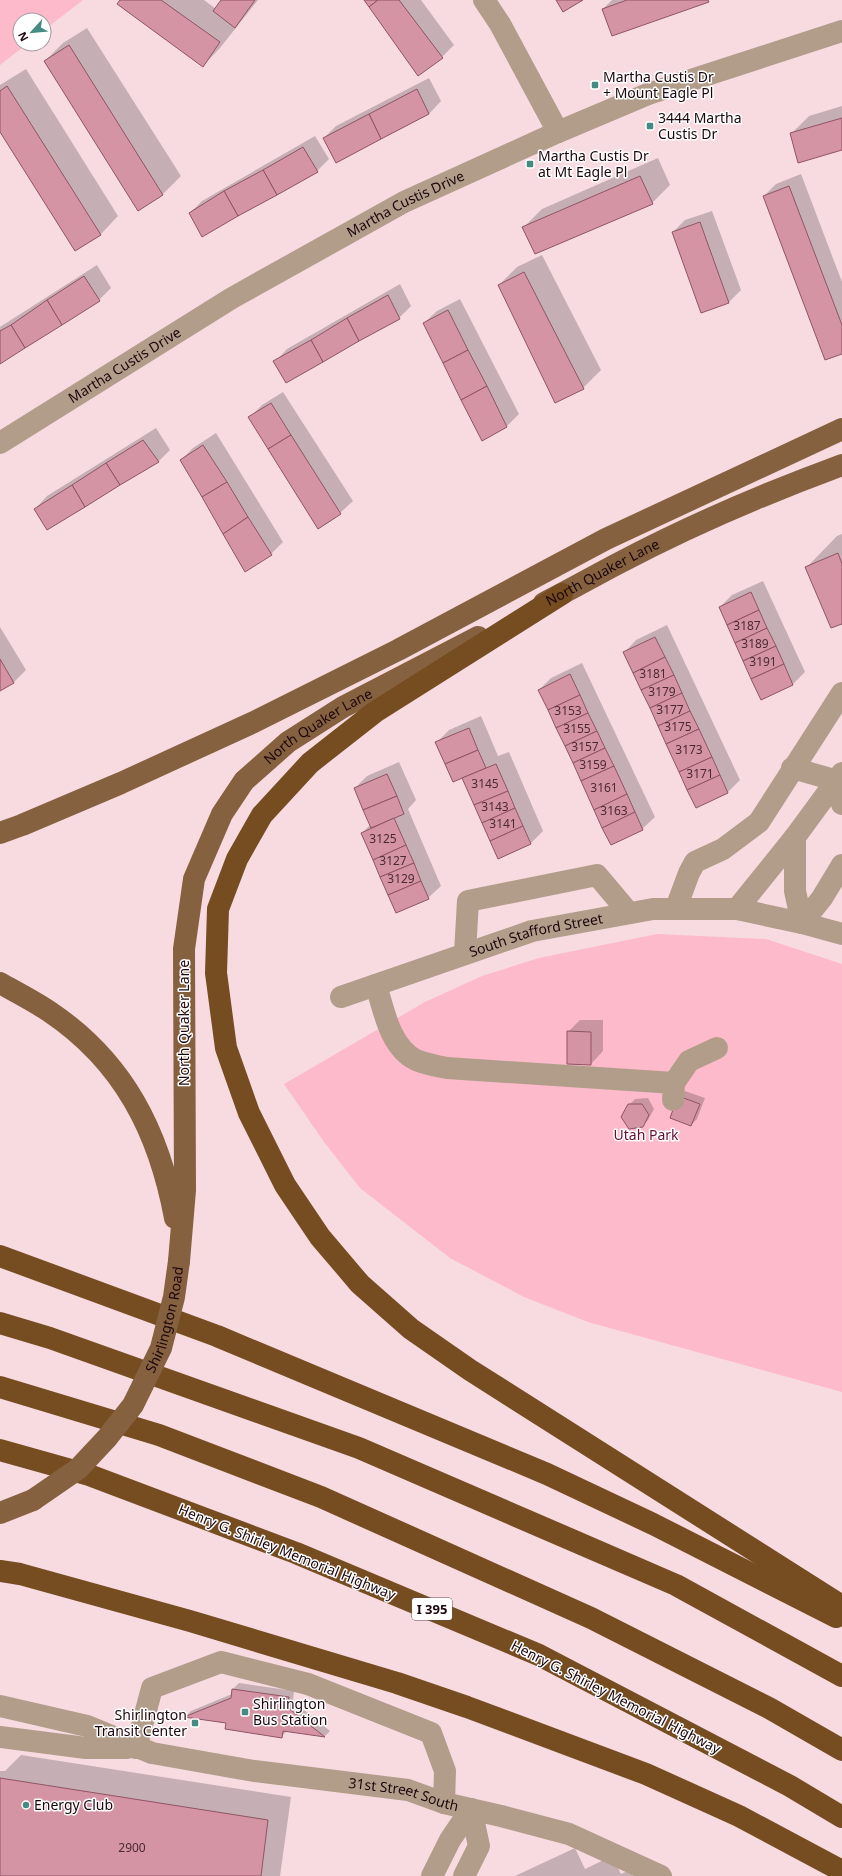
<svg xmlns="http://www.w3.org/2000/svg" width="842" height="1876" viewBox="0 0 842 1876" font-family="'Noto Sans',sans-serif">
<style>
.green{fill:#fdbaca}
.shadow{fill:#0003}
.building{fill:#d594a4;stroke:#8f5464}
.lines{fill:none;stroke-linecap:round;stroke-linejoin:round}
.minor{stroke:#b29d8a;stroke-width:22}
.major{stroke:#86613f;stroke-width:22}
.highway{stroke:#764c21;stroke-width:22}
.major-bridge{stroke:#86613f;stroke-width:22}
.poi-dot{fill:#468b81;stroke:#fff;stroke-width:1.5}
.labels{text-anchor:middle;stroke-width:3;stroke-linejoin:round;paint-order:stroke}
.number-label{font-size:12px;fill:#4a2a33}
.shield{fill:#fff;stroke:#605156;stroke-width:1}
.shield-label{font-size:13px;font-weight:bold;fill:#1c060d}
.poi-label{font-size:14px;fill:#1c060d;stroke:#fff;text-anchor:start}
.street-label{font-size:14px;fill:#1c060d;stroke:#fff}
.park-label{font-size:14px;fill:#630f30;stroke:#fff}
</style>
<rect width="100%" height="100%" fill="#f7dbe1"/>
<g class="green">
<path d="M 0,0 L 83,0 L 44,30 L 44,20 L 20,20 L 20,44 L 27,44 L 0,65 Z"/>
<path d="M 657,934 L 766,939 L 842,964 L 842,1392 L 588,1322 L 524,1297 L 450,1258 L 360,1188 L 324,1142 L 284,1084 L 425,1002 L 482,976 L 539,958 Z"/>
</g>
<g class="shadow">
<path d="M 121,0 L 204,0 L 216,9 L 222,0 L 258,0 L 220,48 L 203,66 Z"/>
<path d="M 365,0 L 421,0 L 454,45 L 442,57 Z"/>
<path d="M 612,0 L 709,0 L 603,9 Z"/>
<path d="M 87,28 L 181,176 L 163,194 L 138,210 L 45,61 L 63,43 Z"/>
<path d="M 26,69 L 118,216 L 101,234 L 75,250 L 0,130 L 0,85 Z"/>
<path d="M 429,78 L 441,101 L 429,114 L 336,162 L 324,138 L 336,126 Z"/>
<path d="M 842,106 L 842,149 L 791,134 L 809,116 Z"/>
<path d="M 315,136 L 329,159 L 317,171 L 190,213 L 202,201 Z"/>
<path d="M 658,158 L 670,185 L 652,203 L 524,227 L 542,209 Z"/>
<path d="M 801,174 L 842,282 L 842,353 L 764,196 L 776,184 Z"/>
<path d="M 712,211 L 741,290 L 729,302 L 673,232 L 685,220 Z"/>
<path d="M 542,255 L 601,370 L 583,388 L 499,285 L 517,267 Z"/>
<path d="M 97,265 L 111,288 L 99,300 L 0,363 L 0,327 Z"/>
<path d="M 400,284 L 411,306 L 399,318 L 275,362 L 287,349 Z"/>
<path d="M 460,299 L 519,414 L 507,426 L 424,323 L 437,311 Z"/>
<path d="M 283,392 L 353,501 L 340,513 L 319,528 L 250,417 L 262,405 Z"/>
<path d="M 156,428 L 170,450 L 158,462 L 35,509 L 47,496 Z"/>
<path d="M 216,433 L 283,542 L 271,554 L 181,460 L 193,448 Z"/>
<path d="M 842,534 L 842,623 L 806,568 L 837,536 Z"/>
<path d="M 763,581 L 805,672 L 793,684 L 761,698 L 720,607 L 732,595 Z"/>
<path d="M 667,625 L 740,780 L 728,792 L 696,806 L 624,653 L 636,640 Z"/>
<path d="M 0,627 L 26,670 L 14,682 L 0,689 Z"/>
<path d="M 582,663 L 655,817 L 642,829 L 539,690 L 551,678 Z"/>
<path d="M 481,716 L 498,756 L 509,752 L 543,831 L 530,844 L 463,777 L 437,742 L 449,730 Z"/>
<path d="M 399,762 L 416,800 L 408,809 L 441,886 L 428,898 L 362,833 L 371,824 L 355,788 L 367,776 Z"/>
<path d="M 580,1020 L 603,1020 L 603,1051 L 591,1064 L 568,1032 Z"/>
<path d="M 685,1091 L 705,1098 L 697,1119 L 691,1125 L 679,1097 Z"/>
<path d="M 648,1098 L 654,1109 L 648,1120 L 642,1126 L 629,1105 L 635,1099 Z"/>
<path d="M 239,1683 L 294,1691 L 293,1701 L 330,1731 L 325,1736 L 288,1730 L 282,1736 L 227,1722 L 186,1716 L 191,1711 L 232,1694 L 233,1689 Z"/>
<path d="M 21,1755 L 291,1797 L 280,1876 L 0,1876 L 0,1771 L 5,1771 Z"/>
<path d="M 575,1848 L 585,1869 L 612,1856 L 621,1874 L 636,1867 L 640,1876 L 515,1876 Z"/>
</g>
<g class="building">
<path d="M 120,0 L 161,0 L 220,42 L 203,67 L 117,4 Z"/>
<path d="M 221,0 L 255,0 L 235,28 L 213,11 Z"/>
<path d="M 364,0 L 378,0 L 369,7 Z"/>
<path d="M 378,0 L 399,0 L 443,58 L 418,76 L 369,7 Z"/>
<path d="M 556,0 L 583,0 L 563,12 Z"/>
<path d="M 627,0 L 708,0 L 709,2 L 612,36 L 602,9 Z"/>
<path d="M 69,45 L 163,195 L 138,211 L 44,61 Z"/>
<path d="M 7,86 L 101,235 L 75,251 L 0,132 L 0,91 Z"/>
<path d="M 417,89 L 429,114 L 381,139 L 369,114 Z"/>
<path d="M 369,114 L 381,139 L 336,163 L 323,138 Z"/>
<path d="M 842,118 L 842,150 L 798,163 L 790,133 Z"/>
<path d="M 303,147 L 318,172 L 277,195 L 263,170 Z"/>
<path d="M 263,170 L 277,195 L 238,216 L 224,191 Z"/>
<path d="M 640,176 L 653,204 L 535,254 L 522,227 Z"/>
<path d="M 789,186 L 842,325 L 842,354 L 825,360 L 763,196 Z"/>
<path d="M 224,191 L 238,216 L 202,237 L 189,213 Z"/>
<path d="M 700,222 L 729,303 L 701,313 L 672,232 Z"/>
<path d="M 524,272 L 584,389 L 555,403 L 498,285 Z"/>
<path d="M 84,276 L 100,301 L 62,325 L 47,300 Z"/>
<path d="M 388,295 L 400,319 L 359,341 L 347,318 Z"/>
<path d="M 47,300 L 62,325 L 25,348 L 11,325 Z"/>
<path d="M 448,310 L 468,350 L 443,363 L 423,323 Z"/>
<path d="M 347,318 L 359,341 L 323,362 L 311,340 Z"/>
<path d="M 11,325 L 25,348 L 0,364 L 0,331 Z"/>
<path d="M 311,340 L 323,362 L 286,383 L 273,361 Z"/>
<path d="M 468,350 L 487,386 L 461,400 L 443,363 Z"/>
<path d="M 487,386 L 507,427 L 482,441 L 461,400 Z"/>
<path d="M 271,403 L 291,435 L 268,449 L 248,417 Z"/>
<path d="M 291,435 L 341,514 L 318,529 L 268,449 Z"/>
<path d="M 143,440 L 159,462 L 120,485 L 106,463 Z"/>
<path d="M 203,445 L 227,482 L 202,497 L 180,460 Z"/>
<path d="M 106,463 L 120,485 L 85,507 L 72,485 Z"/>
<path d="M 227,482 L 248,517 L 223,534 L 202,497 Z"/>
<path d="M 72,485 L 85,507 L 47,530 L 34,509 Z"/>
<path d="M 248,517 L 272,555 L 245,572 L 223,534 Z"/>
<path d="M 838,553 L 842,564 L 842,624 L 831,628 L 805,567 Z"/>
<path d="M 751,592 L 759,610 L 727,625 L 719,607 Z"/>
<path d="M 759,610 L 767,628 L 735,643 L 727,625 Z"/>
<path d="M 767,628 L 776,646 L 743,661 L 735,643 Z"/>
<path d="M 655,637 L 665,657 L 633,673 L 623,652 Z"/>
<path d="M 776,646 L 784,664 L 751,679 L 743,661 Z"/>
<path d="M 665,657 L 674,675 L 641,690 L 633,673 Z"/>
<path d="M 0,659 L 14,683 L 0,691 Z"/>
<path d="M 784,664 L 793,685 L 761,700 L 751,679 Z"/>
<path d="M 570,674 L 580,695 L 548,710 L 538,690 Z"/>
<path d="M 674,675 L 682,693 L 650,708 L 641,690 Z"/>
<path d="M 682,693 L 690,711 L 658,726 L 650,708 Z"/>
<path d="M 580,695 L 588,713 L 556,728 L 548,710 Z"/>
<path d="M 690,711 L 699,729 L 666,744 L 658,726 Z"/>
<path d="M 588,713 L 597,731 L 565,746 L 556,728 Z"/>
<path d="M 469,728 L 478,750 L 445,764 L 435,742 Z"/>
<path d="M 699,729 L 712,757 L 679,772 L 666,744 Z"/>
<path d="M 597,731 L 605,748 L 573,763 L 565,746 Z"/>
<path d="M 605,748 L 614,766 L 581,781 L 573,763 Z"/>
<path d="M 478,750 L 486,768 L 453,782 L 445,764 Z"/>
<path d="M 712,757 L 720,775 L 687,790 L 679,772 Z"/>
<path d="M 496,764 L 508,791 L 474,805 L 462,778 Z"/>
<path d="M 614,766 L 627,794 L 594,810 L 581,781 Z"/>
<path d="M 387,774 L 397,796 L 363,810 L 354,788 Z"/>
<path d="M 720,775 L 728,793 L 696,808 L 687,790 Z"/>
<path d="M 508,791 L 515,808 L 482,823 L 474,805 Z"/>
<path d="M 627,794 L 635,812 L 602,828 L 594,810 Z"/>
<path d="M 397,796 L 404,814 L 371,828 L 363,810 Z"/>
<path d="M 515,808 L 523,826 L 490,841 L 482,823 Z"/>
<path d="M 635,812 L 643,830 L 611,845 L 602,828 Z"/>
<path d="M 394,818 L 406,845 L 373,860 L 361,833 Z"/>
<path d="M 523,826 L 531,844 L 498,859 L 490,841 Z"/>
<path d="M 406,845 L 414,863 L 380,877 L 373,860 Z"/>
<path d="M 414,863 L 421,881 L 388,895 L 380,877 Z"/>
<path d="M 421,881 L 429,899 L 396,913 L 388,895 Z"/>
<path d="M 567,1031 L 591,1032 L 591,1065 L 567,1064 Z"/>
<path d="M 678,1096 L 700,1104 L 691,1126 L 670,1118 Z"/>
<path d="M 628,1104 L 642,1104 L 649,1115 L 643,1127 L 629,1129 L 621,1117 Z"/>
<path d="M 232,1689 L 289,1697 L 287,1707 L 325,1737 L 283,1731 L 282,1738 L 225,1729 L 226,1723 L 184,1717 L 231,1698 Z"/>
<path d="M 0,1778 L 268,1820 L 261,1876 L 0,1876 Z"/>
</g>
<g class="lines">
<g class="minor">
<path d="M 484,0 L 500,24 L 558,132"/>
<path id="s1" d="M 0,443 L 232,298 L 404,202 L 558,132 L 648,94 L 842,31"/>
<path d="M 792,768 L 838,781"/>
<path d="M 838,781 L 842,804"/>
<path d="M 795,837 L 795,891 L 802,923"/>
<path d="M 676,908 L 689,873 L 695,862 L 723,849 L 759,822 L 842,693"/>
<path d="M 737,909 L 795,837 L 842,773"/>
<path d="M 802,923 L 822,898 L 842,865"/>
<path d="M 465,953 L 468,901 L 597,875 L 629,913"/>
<path d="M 376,985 C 384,1011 390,1047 416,1060 C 426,1064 436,1066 447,1068 L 674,1083 L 673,1100"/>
<path id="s2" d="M 341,997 L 532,931 L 653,909 L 737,909 L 802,923 L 842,934"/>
<path d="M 674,1083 L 689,1061 L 717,1048"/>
<path id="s3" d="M 0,1706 L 87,1726 L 152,1753 L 254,1771 L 408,1790 L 444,1803 L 501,1816 L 569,1834 L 661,1876"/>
<path d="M 0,1737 L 86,1748 L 127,1748"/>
<path d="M 136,1748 L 152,1688 L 221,1662 L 308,1684 L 431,1733 L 445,1771 L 444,1803"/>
<path d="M 432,1876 L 450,1840 L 471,1809"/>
<path d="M 464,1876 L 479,1846 L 471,1809"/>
</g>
<g class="major">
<path id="s4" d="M 544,603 C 570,590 594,576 619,563 C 691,525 766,493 842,465"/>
<path d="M 0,833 L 22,825 L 121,783 L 254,722 L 398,650 L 606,539 L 842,429"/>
<path d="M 0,983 C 16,992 34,1001 50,1012 C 124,1062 159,1132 175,1218"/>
<path id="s5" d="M 179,1261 L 185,1190 L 184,949 L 194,879 L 222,814 L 244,781 L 288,742 L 343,707 L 478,637"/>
<path d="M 0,1513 L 33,1500"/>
</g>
<g class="highway">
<path d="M 562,594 L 375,712 L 310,763 L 262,815 L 237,859 L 218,909 L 216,973 L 226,1048 L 249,1113 L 285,1185 L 320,1237 L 360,1284 L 411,1329 L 470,1370 L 842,1606"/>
<path d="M 0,1256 L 217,1336 L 547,1474 L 653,1524 L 836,1617"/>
<path d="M 0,1323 L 50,1338 L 359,1448 L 676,1585 L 842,1676"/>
<path d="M 0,1387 L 159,1435 L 321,1497 L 591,1618 L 769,1708 L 842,1750"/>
<path d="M 0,1450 L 89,1475 L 296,1553 L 539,1655 L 790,1786 L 842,1817"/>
<path d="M 0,1571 L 20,1574 L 190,1621 L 397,1683 L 467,1707 L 646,1774 L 739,1816 L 842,1871"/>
</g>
<path class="major-bridge" id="s6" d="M 33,1500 L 78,1469 L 107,1438 L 133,1405 L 161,1348 L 174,1297 L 179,1261"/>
</g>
<g class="poi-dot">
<rect x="591" y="81" width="8" height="8" rx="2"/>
<rect x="646" y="122" width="8" height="8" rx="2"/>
<rect x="526" y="160" width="8" height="8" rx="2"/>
<rect x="241" y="1708" width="8" height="8" rx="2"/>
<rect x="191" y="1719" width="8" height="8" rx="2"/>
<circle cx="26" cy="1805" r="4"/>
</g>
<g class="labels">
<g class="number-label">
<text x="747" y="630">3187</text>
<text x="755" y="648">3189</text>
<text x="763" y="666">3191</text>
<text x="653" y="678">3181</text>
<text x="662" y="696">3179</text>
<text x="670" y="714">3177</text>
<text x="568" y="715">3153</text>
<text x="678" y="731">3175</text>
<text x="577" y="733">3155</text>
<text x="585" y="751">3157</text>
<text x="689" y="754">3173</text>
<text x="593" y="769">3159</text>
<text x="700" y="778">3171</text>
<text x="485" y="788">3145</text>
<text x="604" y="792">3161</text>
<text x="495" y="811">3143</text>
<text x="614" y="815">3163</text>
<text x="503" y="828">3141</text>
<text x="383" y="843">3125</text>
<text x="393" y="865">3127</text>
<text x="401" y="883">3129</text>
<text x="132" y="1852">2900</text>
</g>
<rect class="shield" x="412" y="1598" width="40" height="22" rx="3"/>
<g class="shield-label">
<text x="432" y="1614">I 395</text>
</g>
<g class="poi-label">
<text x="603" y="82">Martha Custis Dr<tspan x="603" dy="16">+ Mount Eagle Pl</tspan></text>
<text x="658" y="123">3444 Martha<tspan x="658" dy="16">Custis Dr</tspan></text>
<text x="538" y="161">Martha Custis Dr<tspan x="538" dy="16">at Mt Eagle Pl</tspan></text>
<text x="253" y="1709">Shirlington<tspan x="253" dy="16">Bus Station</tspan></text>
<text x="187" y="1720" text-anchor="end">Shirlington<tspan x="187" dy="16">Transit Center</tspan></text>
<text x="34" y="1810">Energy Club</text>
</g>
<g class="street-label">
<text dy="5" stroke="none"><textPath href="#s1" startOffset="471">Martha Custis Drive</textPath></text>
<text dy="5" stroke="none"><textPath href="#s1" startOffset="147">Martha Custis Drive</textPath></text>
<text dy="5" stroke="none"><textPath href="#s4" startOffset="66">North Quaker Lane</textPath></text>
<text dy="5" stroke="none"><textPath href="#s5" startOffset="586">North Quaker Lane</textPath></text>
<text dy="5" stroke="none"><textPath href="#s2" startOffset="205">South Stafford Street</textPath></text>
<text transform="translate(184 1023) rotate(-90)" y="5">North Quaker Lane</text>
<text dy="5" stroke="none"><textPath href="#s6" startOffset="231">Shirlington Road</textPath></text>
<text transform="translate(287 1552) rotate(22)" y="5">Henry G. Shirley Memorial Highway</text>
<text transform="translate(616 1697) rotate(27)" y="5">Henry G. Shirley Memorial Highway</text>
<text dy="5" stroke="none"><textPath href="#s3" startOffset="415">31st Street South</textPath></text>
</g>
<g class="park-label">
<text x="646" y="1140">Utah Park</text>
</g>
</g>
<g transform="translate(32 32) rotate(243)"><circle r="19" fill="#ffffff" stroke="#a49b9e"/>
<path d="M0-3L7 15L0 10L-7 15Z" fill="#468b81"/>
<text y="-6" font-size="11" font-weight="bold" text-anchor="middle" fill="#1c060d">N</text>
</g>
</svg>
